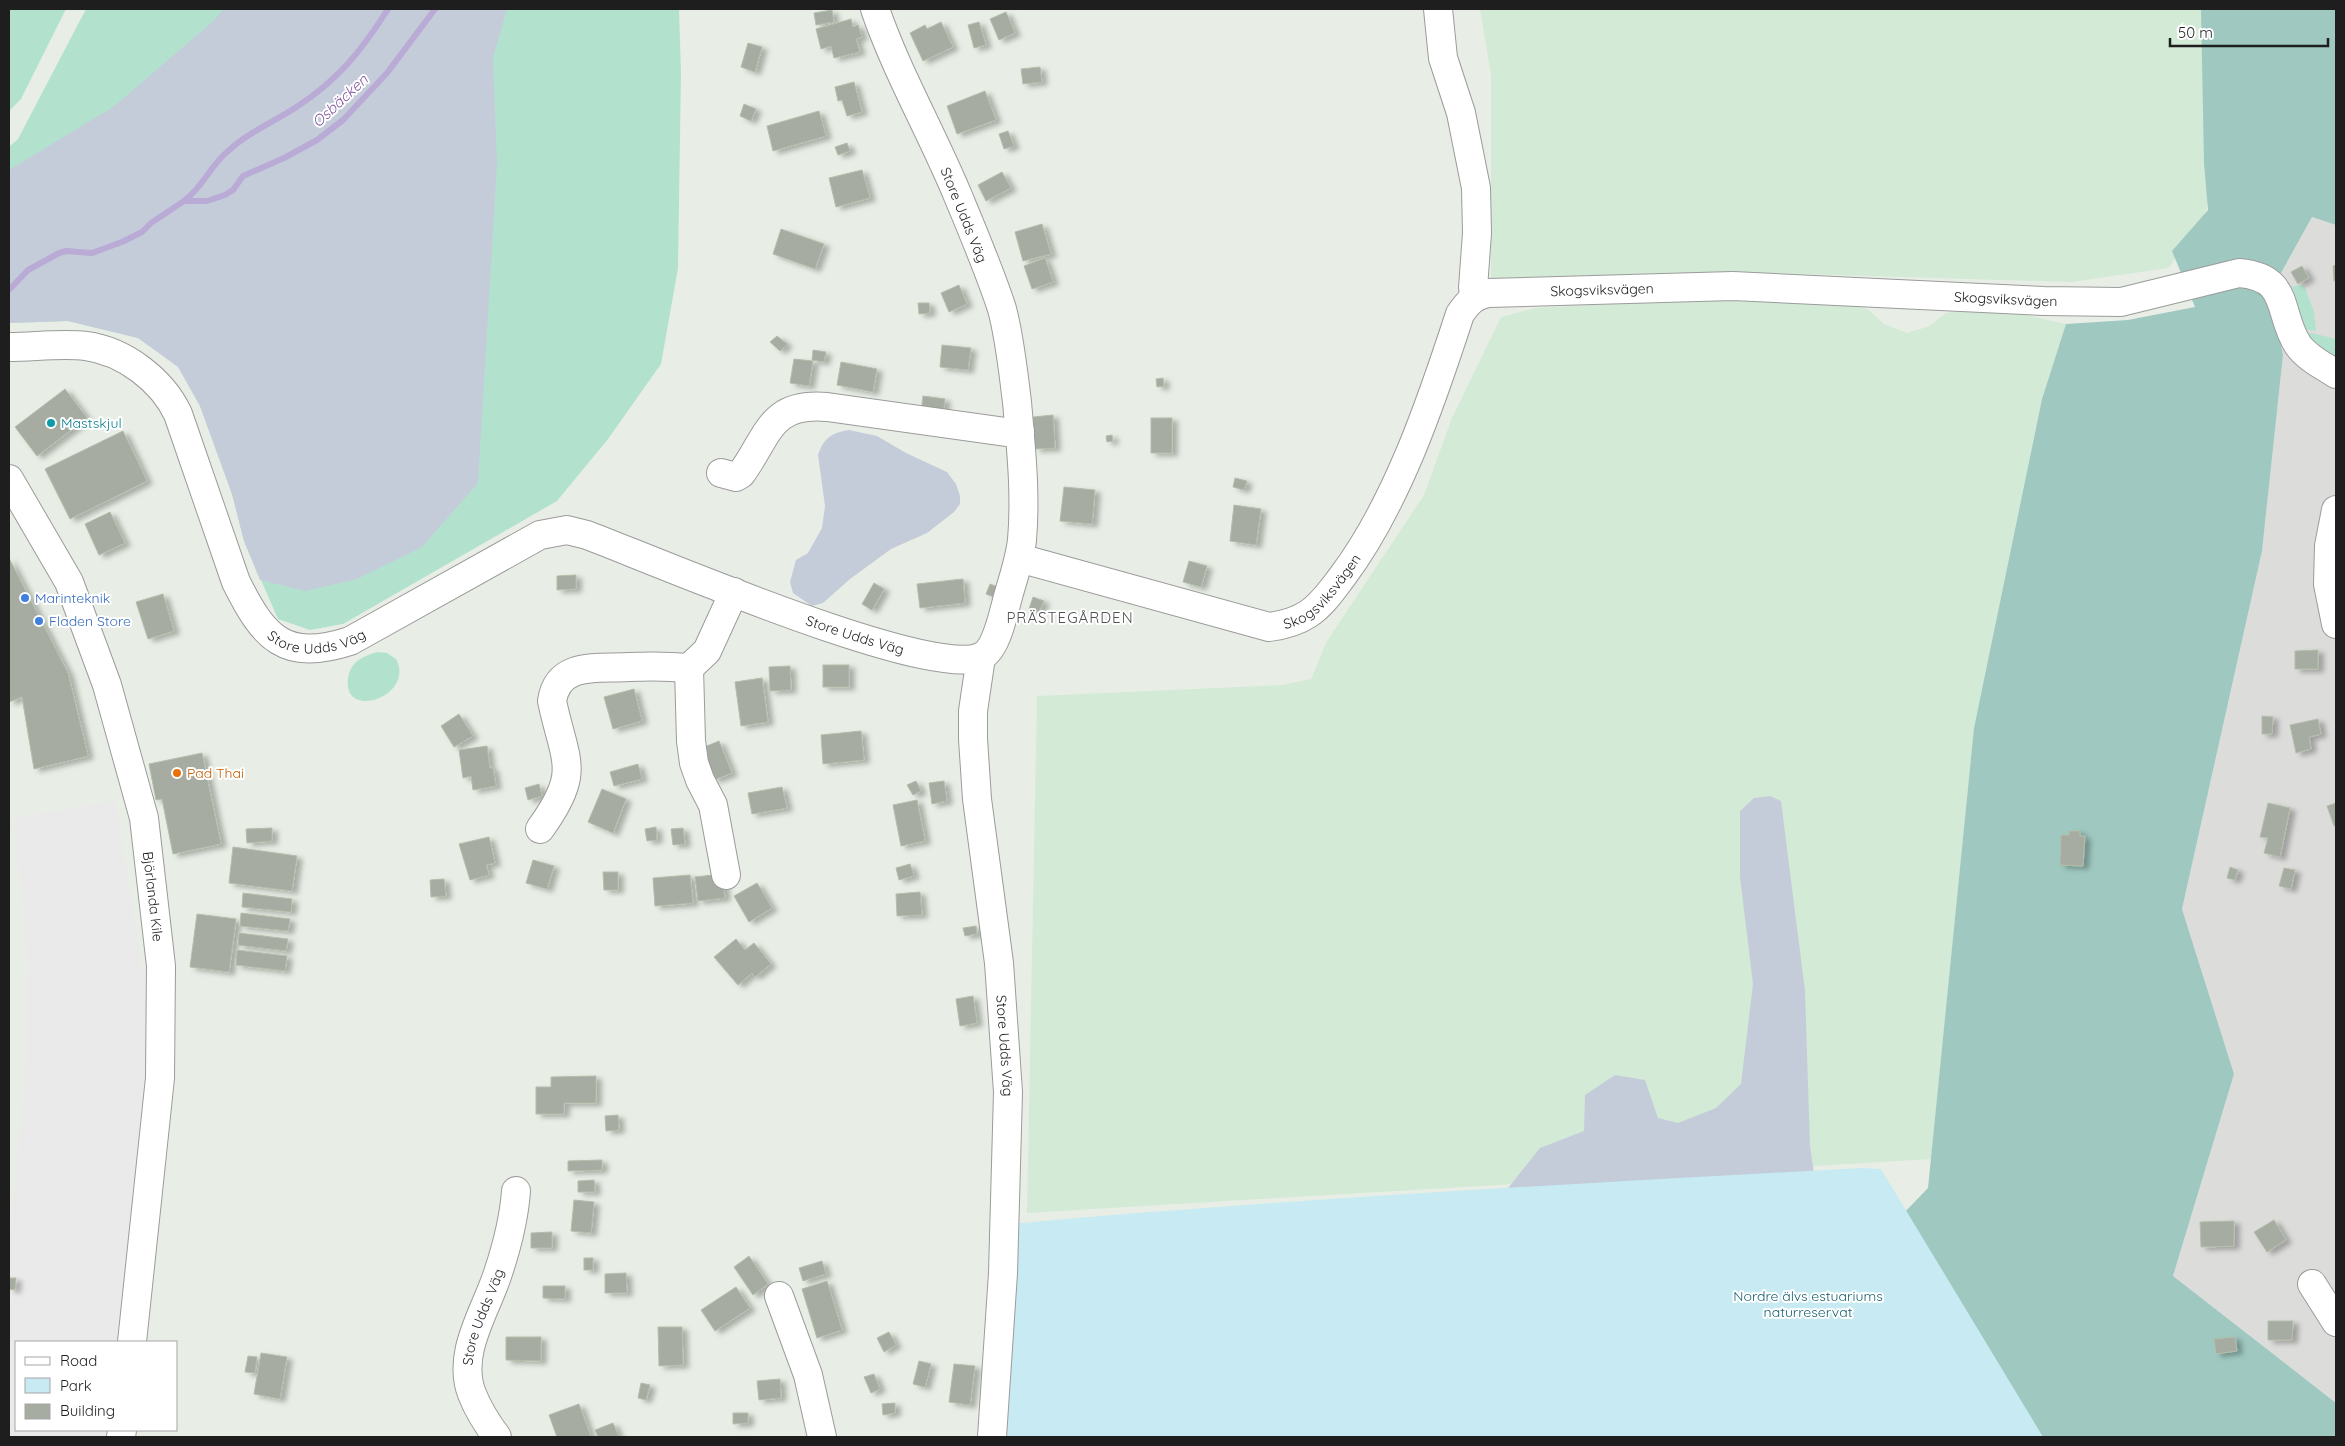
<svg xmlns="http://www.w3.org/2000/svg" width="2345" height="1446" viewBox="0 0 2345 1446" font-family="Quicksand,sans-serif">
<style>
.residential{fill:#dcdcdb}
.farmland{fill:#d3ead7}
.grass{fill:#b2e2ce}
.forest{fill:#9fc8c0}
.wetland{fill:#c4ccda}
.park{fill:#c8ebf3}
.parking{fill:#eaeaea}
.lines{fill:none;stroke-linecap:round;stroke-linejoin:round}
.stream{stroke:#b9abd6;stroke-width:6}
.building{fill:#a6aca2;stroke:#b3beaa;filter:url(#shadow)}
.minor-casing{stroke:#9b9b9b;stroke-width:30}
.minor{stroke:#fff;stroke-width:28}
.culture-dot{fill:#0f9aa8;stroke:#fff;stroke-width:2}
.shop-dot{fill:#3f7fe0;stroke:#fff;stroke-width:2}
.food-dot{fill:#e8710a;stroke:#fff;stroke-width:2}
.labels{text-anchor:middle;stroke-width:4;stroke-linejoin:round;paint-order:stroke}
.street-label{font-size:14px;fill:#1e1e1e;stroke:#fff}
.culture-label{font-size:14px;fill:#0d838f;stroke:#fff;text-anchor:start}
.shop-label{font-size:14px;fill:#366cbe;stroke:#fff;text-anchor:start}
.food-label{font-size:14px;fill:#c56008;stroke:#fff;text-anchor:start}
.park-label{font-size:14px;fill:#19616f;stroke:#fff}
.water-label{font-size:15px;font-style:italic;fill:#8356a2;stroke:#fff}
.neighbourhood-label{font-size:15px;letter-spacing:1px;fill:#515151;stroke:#fff}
</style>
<defs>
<filter id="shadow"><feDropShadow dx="5.5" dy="3" stdDeviation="2.5" flood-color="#0004"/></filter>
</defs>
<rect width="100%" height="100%" fill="#e8eee5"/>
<path class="residential" d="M 2312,217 L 2336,225 L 2336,1403 L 2173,1276 L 2234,1074 L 2182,909 L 2262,551 L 2283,355 L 2270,294 Z"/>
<g class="farmland">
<path d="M 1480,9 L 2212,9 L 2219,145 L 2206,211 L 2169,268 L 2071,282 L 1734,272 L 1560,284 L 1491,282 L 1491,75 Z"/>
<path d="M 1737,297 L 1853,304 L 1869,310 L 1884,324 L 1907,333 L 1930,326 L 1946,313 L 1979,309 L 2016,313 L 2066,324 L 2042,399 L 1974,728 L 1931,1159 L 1027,1213 L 1037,696 L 1282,685 L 1311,679 L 1327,641 L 1424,495 L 1452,418 L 1501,317 L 1536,308 Z"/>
</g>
<g class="grass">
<path d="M 9,9 L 66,9 L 21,99 L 9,111 Z"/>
<path d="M 86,9 L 679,9 L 681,72 L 678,268 L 661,364 L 608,439 L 557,501 L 343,624 L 310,630 L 278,619 L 244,541 L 232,494 L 200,406 L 178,366 L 138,338 L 68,321 L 9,323 L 9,147 L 18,139 Z"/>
<path d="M 2304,285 L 2314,312 L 2316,331 L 2303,329 L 2287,287 Z"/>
<path d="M 2312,333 L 2336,339 L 2336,369 L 2305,334 Z"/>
<path d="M 377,652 L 387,653 L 396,659 C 416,696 342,722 348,678 C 351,661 362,657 377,652 Z"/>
</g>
<path class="forest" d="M 2201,9 L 2336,9 L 2336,225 L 2312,217 L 2270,293 L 2283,355 L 2262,551 L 2182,909 L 2234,1074 L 2173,1276 L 2336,1403 L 2336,1437 L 1784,1437 L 1822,1298 L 1928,1188 L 1974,728 L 2042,399 L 2066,324 L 2128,320 L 2195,307 L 2172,251 L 2208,210 L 2204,163 Z"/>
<g class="wetland">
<path d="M 224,9 L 507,9 L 493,58 L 497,164 L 478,483 L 422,547 L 357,579 L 305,591 L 260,580 L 244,541 L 232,494 L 200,406 L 178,367 L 138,338 L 68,321 L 9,323 L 9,170 L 113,107 L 211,23 Z"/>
<path d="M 849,430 L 877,436 L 906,453 L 947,472 L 956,484 L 960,496 L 960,504 L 954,512 L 927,533 L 891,549 L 850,579 L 823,603 L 812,606 L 793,593 L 790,582 L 796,560 L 808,553 L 822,528 L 825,506 L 818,455 C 824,438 831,433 849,430 Z"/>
<path d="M 1770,796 L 1781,801 L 1805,991 L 1810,1146 L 1820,1214 L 1342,1437 L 1363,1370 L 1540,1148 L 1584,1131 L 1585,1095 L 1615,1075 L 1645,1080 L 1658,1118 L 1678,1123 L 1716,1108 L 1741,1084 L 1753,984 L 1740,877 L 1740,811 L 1754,798 Z"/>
</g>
<path class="park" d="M 1862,1168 L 1881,1169 L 2043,1437 L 998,1437 L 1011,1224 C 1294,1198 1578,1184 1862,1168 Z"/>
<path class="parking" d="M 116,801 L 150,1018 L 119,1342 L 16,1342 L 16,1430 L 110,1430 L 109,1437 L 9,1437 L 9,1243 L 26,1063 L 28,962 L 13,818 Z"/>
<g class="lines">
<g class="stream">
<path d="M 185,200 C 203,187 210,166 227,152 C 248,132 274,122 298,106 C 339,79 362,50 388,9"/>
<path d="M 9,290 L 28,270 L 59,253 L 66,251 L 92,253 L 122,242 L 142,232 L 151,223 L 184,201 L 207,201 L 225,195 L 233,190 L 243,176 L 284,158 L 317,140 L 343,120 L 387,73 L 435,9"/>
</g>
</g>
<g class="building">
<path d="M 832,10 L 834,22 L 816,25 L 814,13 Z"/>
<path d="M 1006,12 L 1015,33 L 999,40 L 990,19 Z"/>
<path d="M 851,19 L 853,27 L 858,25 L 862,37 L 856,39 L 860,52 L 834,58 L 831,46 L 821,49 L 816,29 Z"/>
<path d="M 941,22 L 953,47 L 923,61 L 910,33 L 925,25 L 927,29 Z"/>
<path d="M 979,22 L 986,45 L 974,48 L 968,25 Z"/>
<path d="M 748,43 L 762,47 L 755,72 L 741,67 Z"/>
<path d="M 1040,67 L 1042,82 L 1023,84 L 1021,69 Z"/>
<path d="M 854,82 L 862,112 L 847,116 L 842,100 L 838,101 L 835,87 Z"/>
<path d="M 985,91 L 996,120 L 957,134 L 947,106 Z"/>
<path d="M 744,104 L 756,109 L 751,121 L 740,116 Z"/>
<path d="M 819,111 L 826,136 L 773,151 L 767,126 Z"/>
<path d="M 1008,131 L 1014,146 L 1004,149 L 999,134 Z"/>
<path d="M 847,143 L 850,151 L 838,155 L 835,147 Z"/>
<path d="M 862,170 L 870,198 L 836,207 L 829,178 Z"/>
<path d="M 1002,172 L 1011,188 L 986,201 L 978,185 Z"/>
<path d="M 1042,224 L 1051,254 L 1023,261 L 1015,232 Z"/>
<path d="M 781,229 L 824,244 L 815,269 L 773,254 Z"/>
<path d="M 1045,258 L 1053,282 L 1032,289 L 1024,266 Z"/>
<path d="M 2336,265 L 2336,281 L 2334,281 L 2333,266 Z"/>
<path d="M 2302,266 L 2309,278 L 2298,284 L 2291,272 Z"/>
<path d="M 959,285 L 967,304 L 949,312 L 941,293 Z"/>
<path d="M 918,303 L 929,303 L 930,313 L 919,314 Z"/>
<path d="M 777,336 L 787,344 L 780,351 L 770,342 Z"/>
<path d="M 942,345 L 971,348 L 968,370 L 940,367 Z"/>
<path d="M 813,350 L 826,352 L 824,362 L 812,360 Z"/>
<path d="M 794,359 L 813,361 L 809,386 L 790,383 Z"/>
<path d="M 841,362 L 877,369 L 873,392 L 837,385 Z"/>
<path d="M 1163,378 L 1164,386 L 1157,387 L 1156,379 Z"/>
<path d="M 65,389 L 87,418 L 37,456 L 15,427 Z"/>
<path d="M 923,396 L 945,399 L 943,415 L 921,412 Z"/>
<path d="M 1053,415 L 1055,448 L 1035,449 L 1033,417 Z"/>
<rect x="1151" y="418" width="21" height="35"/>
<path d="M 123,431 L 147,481 L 70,519 L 45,469 Z"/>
<path d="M 1112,435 L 1113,441 L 1107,442 L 1106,436 Z"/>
<path d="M 1235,478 L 1247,481 L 1244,490 L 1233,487 Z"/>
<path d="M 1064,487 L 1095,490 L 1092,524 L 1060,521 Z"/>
<path d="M 1234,505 L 1261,509 L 1256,545 L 1230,541 Z"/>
<path d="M 110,512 L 125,543 L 99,555 L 85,524 Z"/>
<path d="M 9,558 L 68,673 L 88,756 L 34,769 L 22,697 L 9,702 Z"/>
<path d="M 1189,561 L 1207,566 L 1201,587 L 1183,582 Z"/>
<path d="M 576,575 L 576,589 L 557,590 L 557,576 Z"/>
<path d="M 963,579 L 965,603 L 920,608 L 917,584 Z"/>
<path d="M 874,583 L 884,589 L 872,610 L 862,604 Z"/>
<path d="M 990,584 L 998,587 L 994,597 L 986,594 Z"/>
<path d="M 163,594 L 174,631 L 148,639 L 136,602 Z"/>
<path d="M 1033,597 L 1044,601 L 1039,612 L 1029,609 Z"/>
<path d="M 2318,650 L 2318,669 L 2295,669 L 2295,651 Z"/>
<rect x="823" y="665" width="26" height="22"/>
<path d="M 790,666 L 791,690 L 770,691 L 769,667 Z"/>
<path d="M 762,678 L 768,722 L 741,726 L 735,682 Z"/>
<path d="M 634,689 L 642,721 L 613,729 L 604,697 Z"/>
<path d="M 459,714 L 473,736 L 454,747 L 441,726 Z"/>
<path d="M 2262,716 L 2273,717 L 2272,734 L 2262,734 Z"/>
<path d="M 2318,719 L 2321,734 L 2309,737 L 2311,749 L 2296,753 L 2290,725 Z"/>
<path d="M 861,731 L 864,760 L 823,764 L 821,735 Z"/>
<path d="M 719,741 L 732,773 L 714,780 L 702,748 Z"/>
<path d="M 487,746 L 490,768 L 493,768 L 496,786 L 473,790 L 471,776 L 463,778 L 459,750 Z"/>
<path d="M 202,753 L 221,844 L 173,854 L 162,799 L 156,800 L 149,764 Z"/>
<path d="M 638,764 L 642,779 L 614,786 L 610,772 Z"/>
<path d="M 916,781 L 921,791 L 913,795 L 907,785 Z"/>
<path d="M 944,781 L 947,801 L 932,804 L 929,783 Z"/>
<path d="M 539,784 L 542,796 L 528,800 L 525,788 Z"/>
<path d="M 782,787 L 787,808 L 752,814 L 748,793 Z"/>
<path d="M 602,789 L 626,799 L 613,833 L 588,822 Z"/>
<path d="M 917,800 L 925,841 L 901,846 L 893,805 Z"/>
<path d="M 2268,803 L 2290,808 L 2280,857 L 2264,853 L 2268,838 L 2260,837 Z"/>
<path d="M 2336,803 L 2336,825 L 2334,826 L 2327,806 Z"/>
<path d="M 656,827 L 657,840 L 647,841 L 645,829 Z"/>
<path d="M 272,828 L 272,841 L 247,843 L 246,829 Z"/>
<path d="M 683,828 L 685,844 L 673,845 L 671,829 Z"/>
<path d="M 2069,831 L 2080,831 L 2080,836 L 2085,836 L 2083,866 L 2060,865 L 2061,835 L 2069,835 Z"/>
<path d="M 489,837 L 495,863 L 486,865 L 489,875 L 470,880 L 459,844 Z"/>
<path d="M 233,847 L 297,856 L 292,891 L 229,883 Z"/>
<path d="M 533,860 L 554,866 L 547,889 L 526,883 Z"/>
<path d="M 910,864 L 914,876 L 899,880 L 896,868 Z"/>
<path d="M 2230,867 L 2238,870 L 2235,880 L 2227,878 Z"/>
<path d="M 2284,868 L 2295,870 L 2291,889 L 2279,886 Z"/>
<path d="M 603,872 L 618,872 L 618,890 L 604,890 Z"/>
<path d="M 722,874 L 725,898 L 698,901 L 695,877 Z"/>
<path d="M 690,875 L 693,903 L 655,906 L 653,878 Z"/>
<path d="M 444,879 L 446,896 L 431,897 L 430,880 Z"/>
<path d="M 757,883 L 772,908 L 749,922 L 734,896 Z"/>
<path d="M 920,892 L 922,915 L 897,916 L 896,894 Z"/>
<path d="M 243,893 L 292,899 L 291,912 L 242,907 Z"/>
<path d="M 241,913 L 290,919 L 288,931 L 240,926 Z"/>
<path d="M 197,914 L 236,919 L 229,972 L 190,967 Z"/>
<path d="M 976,926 L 977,934 L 965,936 L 963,928 Z"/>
<path d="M 239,933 L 288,939 L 286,951 L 238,945 Z"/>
<path d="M 736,939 L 745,950 L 754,943 L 771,964 L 755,977 L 752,973 L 738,985 L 714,957 Z"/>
<path d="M 237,950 L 287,956 L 285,971 L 236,965 Z"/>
<path d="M 973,996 L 977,1023 L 960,1026 L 956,999 Z"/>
<path d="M 596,1076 L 596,1103 L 564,1103 L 564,1114 L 536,1114 L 536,1087 L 551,1087 L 551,1077 Z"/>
<path d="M 618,1115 L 619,1130 L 606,1131 L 605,1116 Z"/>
<path d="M 602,1160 L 602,1170 L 568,1171 L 568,1161 Z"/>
<path d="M 594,1180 L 595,1192 L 578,1192 L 578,1181 Z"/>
<path d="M 574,1200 L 594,1202 L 591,1233 L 571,1231 Z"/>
<path d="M 2274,1220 L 2286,1240 L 2267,1252 L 2254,1232 Z"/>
<path d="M 2234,1221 L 2234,1246 L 2201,1247 L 2200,1222 Z"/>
<path d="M 552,1232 L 552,1248 L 531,1248 L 531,1233 Z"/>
<path d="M 749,1256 L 768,1284 L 753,1295 L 734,1267 Z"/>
<rect x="584" y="1258" width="9" height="12"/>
<path d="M 822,1261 L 826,1274 L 803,1281 L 799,1268 Z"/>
<path d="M 626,1273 L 627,1293 L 605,1293 L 605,1274 Z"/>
<path d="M 9,1278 L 16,1278 L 15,1290 L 9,1289 Z"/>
<path d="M 827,1281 L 842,1330 L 817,1338 L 802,1289 Z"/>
<path d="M 543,1286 L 565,1286 L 565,1299 L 543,1298 Z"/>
<path d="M 736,1287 L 750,1308 L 715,1331 L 701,1310 Z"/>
<path d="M 2268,1321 L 2293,1321 L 2292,1340 L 2268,1340 Z"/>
<path d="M 658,1327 L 682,1327 L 683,1365 L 659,1366 Z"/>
<path d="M 889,1332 L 896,1345 L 884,1352 L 877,1338 Z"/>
<path d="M 506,1337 L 541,1337 L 541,1361 L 506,1360 Z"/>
<path d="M 2235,1337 L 2237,1351 L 2216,1354 L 2214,1339 Z"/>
<path d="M 261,1353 L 287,1357 L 280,1399 L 254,1394 Z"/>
<path d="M 248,1356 L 257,1357 L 255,1373 L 245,1372 Z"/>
<path d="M 919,1361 L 931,1364 L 925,1387 L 913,1384 Z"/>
<path d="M 954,1364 L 975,1366 L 970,1405 L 949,1402 Z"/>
<path d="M 874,1374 L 880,1389 L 871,1393 L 864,1377 Z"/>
<path d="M 780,1379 L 781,1398 L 759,1400 L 757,1381 Z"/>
<path d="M 641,1383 L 650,1385 L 646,1400 L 638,1398 Z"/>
<path d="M 895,1403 L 895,1413 L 883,1415 L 882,1404 Z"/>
<path d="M 579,1404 L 591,1437 L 557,1437 L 549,1415 Z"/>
<path d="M 733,1413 L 748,1413 L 748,1423 L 733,1424 Z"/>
<path d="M 613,1423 L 619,1437 L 598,1437 L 595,1430 Z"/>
</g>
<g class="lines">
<g class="minor-casing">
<g id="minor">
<path d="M 1438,9 L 1443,58 L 1461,113 L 1476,188 L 1477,233 L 1473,288 L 1476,296"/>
<path id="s1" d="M 9,347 C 34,347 61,343 86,346 C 124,351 162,380 178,414 L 236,582 C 264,638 284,662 350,641 L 540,535 L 567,530 L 587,535 C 651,559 929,679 980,657 C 997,651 1004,610 1009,593 C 1014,576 1020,558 1022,540 C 1026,494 1021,448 1017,402 C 1013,371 1010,339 1002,309 C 990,272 973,232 958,196 C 932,133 897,73 875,9"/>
<path d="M 721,473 L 736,477 L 741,474 C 769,436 769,402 827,407 L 1006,432 L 1020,432"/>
<path id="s2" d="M 9,479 L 69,582 L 107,685 L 144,818 L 161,966 L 160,1078 L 132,1342"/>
<path d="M 2336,510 L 2329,546 L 2328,584 L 2336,624"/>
<path id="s3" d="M 1019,558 L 1269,627 C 1284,625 1296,622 1308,614 C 1322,605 1332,590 1342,577 C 1397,504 1432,400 1460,314 C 1469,301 1474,296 1488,293 L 1733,286 L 2044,301 L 2121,302 L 2239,273 C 2291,277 2277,313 2298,345 C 2307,358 2324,366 2336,374"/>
<path id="s4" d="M 981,657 L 973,711 L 973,739 L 977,799 L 999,963 L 1008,1092 L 1003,1273 L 992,1437"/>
<path d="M 689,668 L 691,741 L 694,763 L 700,780 L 713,805 L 726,875"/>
<path d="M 540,829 C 582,771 565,763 552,701 C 558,661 598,669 628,667 C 649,666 668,666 689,668 L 707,651 L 734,592"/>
<path d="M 2312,1284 L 2336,1322"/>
<path d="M 779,1296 L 808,1375 L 822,1437"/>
<path d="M 121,1437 L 122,1430"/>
<path id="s5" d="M 497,1437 C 488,1425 478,1409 472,1394 C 456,1353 486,1311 498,1273 C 507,1246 514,1219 516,1191"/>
</g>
</g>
<use href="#minor" class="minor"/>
</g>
<circle class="culture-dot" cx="51" cy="423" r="5"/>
<g class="shop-dot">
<circle cx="25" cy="598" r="5"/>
<circle cx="39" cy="621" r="5"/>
</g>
<circle class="food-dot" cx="177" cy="773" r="5"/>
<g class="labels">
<g class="street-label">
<text transform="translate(964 215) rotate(68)" y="5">Store Udds Väg</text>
<text dy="5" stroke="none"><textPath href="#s3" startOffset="791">Skogsviksvägen</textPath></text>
<text dy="5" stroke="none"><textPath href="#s3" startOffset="1195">Skogsviksvägen</textPath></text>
<text dy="5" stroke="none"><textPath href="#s3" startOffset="326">Skogsviksvägen</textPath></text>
<text dy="5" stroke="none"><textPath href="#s1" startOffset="486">Store Udds Väg</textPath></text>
<text dy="5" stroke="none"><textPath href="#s1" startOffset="1072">Store Udds Väg</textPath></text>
<text dy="5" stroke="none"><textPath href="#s2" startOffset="446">Björlanda Kile</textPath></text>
<text dy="5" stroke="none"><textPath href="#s4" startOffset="391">Store Udds Väg</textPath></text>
<text dy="5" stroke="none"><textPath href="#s5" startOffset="130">Store Udds Väg</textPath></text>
</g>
<g class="culture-label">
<text x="61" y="428">Mastskjul</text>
</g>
<g class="shop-label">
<text x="35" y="603">Marinteknik</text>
<text x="49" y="626">Fladen Store</text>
</g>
<g class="food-label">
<text x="187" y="778">Pad Thai</text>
</g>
<g class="park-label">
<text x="1808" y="1301">Nordre älvs estuariums<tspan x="1808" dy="16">naturreservat</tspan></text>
</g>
<g class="water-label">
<text transform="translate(340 101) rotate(-43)" y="5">Osbäcken</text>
</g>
<g class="neighbourhood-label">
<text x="1070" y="623">PRÄSTEGÅRDEN</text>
</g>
</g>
<rect width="2345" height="1446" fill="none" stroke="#1e1e1e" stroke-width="20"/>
<rect x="15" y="1341" width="162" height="90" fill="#ffffff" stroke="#a5a5a5"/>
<rect x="25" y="1357" width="25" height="8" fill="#ffffff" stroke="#a5a5a5"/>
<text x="60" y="1366" font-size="15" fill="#1e1e1e">Road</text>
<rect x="25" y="1378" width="25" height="15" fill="#c8ebf3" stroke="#a5a5a5"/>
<text x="60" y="1391" font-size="15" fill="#1e1e1e">Park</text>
<rect x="25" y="1404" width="25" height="15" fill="#a6aca2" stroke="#a5a5a5"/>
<text x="60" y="1416" font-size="15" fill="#1e1e1e">Building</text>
<path d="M2170 38v8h158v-8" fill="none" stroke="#1e1e1e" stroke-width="2.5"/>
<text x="2178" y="38" font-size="15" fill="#1e1e1e" stroke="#ffffff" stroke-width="4" paint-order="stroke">50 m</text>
</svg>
